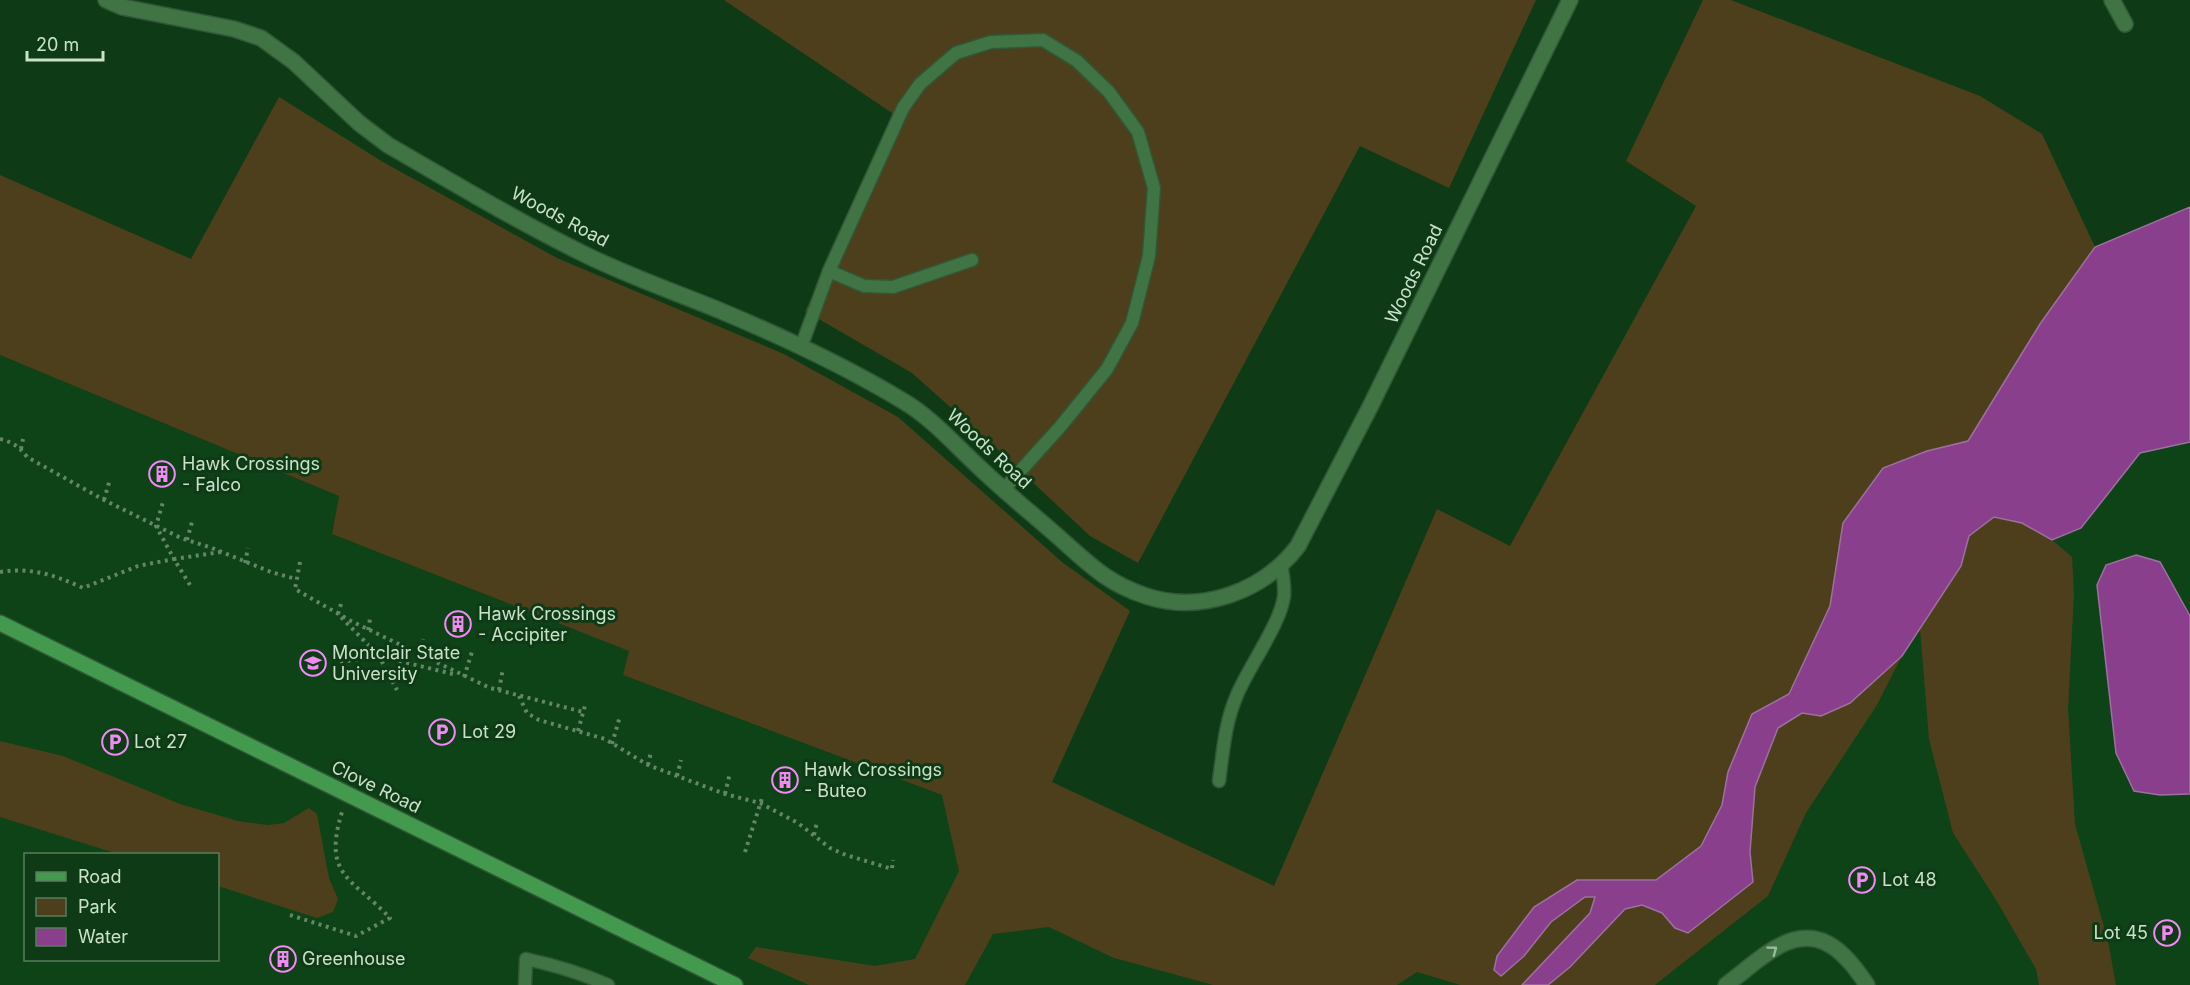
<svg xmlns="http://www.w3.org/2000/svg" width="2190" height="985" viewBox="0 0 2190 985" font-family="Inter,sans-serif">
<style>
.built{fill:#0e4217;fill-rule:evenodd}
.green{fill:#4e3f1c}
.water{fill:#893f8c;stroke:#9c709f;stroke-width:1.5}
.lines{fill:none;stroke-linecap:round;stroke-linejoin:round}
.lane-casing{stroke:#305836;stroke-width:15}
.street-casing{stroke:#305836;stroke-width:18}
.secondary-casing{stroke:#305836;stroke-width:18}
.path{stroke:#648667;stroke-width:4;stroke-dasharray:3 4.5;stroke-linecap:butt}
.lane{stroke:#417445;stroke-width:12}
.street{stroke:#417445;stroke-width:15}
.secondary{stroke:#43994d;stroke-width:15}
.oneway{stroke:#9abb9b}
.labels{text-anchor:middle;stroke-width:6;stroke-linejoin:round;paint-order:stroke}
.street-label{font-size:18px;fill:#cae1ca;stroke:#0e3a15}
.poi-label{font-size:18px;fill:#cae1ca;stroke:#0e3a15;text-anchor:start}
</style>
<rect width="100%" height="100%" fill="#0e3a15"/>
<g class="built">
<path d="M 0,355 L 339,496 L 332,534 L 630,651 L 623,675 L 943,795 L 1114,958 L 1213,985 L 0,985 ZM 26,854 L 218,854 L 218,960 L 26,960 Z"/>
<path d="M 2190,442 L 2190,985 L 1655,985 L 1768,896 L 1806,813 L 1877,705 L 1902,656 L 1961,566 L 2113,486 L 2140,453 Z"/>
<path d="M 1417,972 L 1460,985 L 1397,985 Z"/>
</g>
<g class="green">
<path d="M 724,0 L 1536,0 L 1449,188 L 1360,146 L 1138,563 L 1090,536 L 994,446 L 912,373 L 805,311 L 904,121 Z"/>
<path d="M 1703,0 L 1731,0 L 1980,96 L 2042,134 L 2095,247 L 2040,324 L 1968,441 L 1927,451 L 1883,468 L 1902,656 L 1877,705 L 1806,813 L 1768,896 L 1655,985 L 1460,985 L 1417,972 L 1397,985 L 1213,985 L 1114,958 L 1049,927 L 993,934 L 965,985 L 809,985 L 748,958 L 756,947 L 875,966 L 915,959 L 959,871 L 942,795 L 623,675 L 629,651 L 332,534 L 339,496 L 0,355 L 0,175 L 191,259 L 279,97 L 383,162 L 557,258 L 784,354 L 898,417 L 1062,562 L 1130,611 L 1052,782 L 1274,886 L 1437,509 L 1510,546 L 1696,206 L 1626,161 Z"/>
<path d="M 1993,517 L 2022,523 L 2052,540 L 2072,557 L 2074,593 L 2068,709 L 2075,824 L 2108,941 L 2116,985 L 2039,985 L 2036,969 L 1995,898 L 1953,833 L 1929,739 L 1920,629 L 1961,566 L 1969,536 Z"/>
<path d="M 0,741 L 63,756 L 180,804 L 238,821 L 268,825 L 284,823 L 309,808 L 317,814 L 329,878 L 338,899 L 333,912 L 317,918 L 218,886 L 218,854 L 118,854 L 0,817 Z"/>
</g>
<g class="water">
<path d="M 2190,207 L 2190,442 L 2140,453 L 2081,528 L 2052,540 L 2022,523 L 1994,517 L 1969,536 L 1961,566 L 1902,656 L 1850,703 L 1821,716 L 1802,713 L 1778,728 L 1755,787 L 1750,852 L 1753,882 L 1688,933 L 1675,928 L 1662,913 L 1642,905 L 1625,909 L 1570,967 L 1548,985 L 1522,985 L 1590,913 L 1595,897 L 1585,897 L 1551,922 L 1524,956 L 1501,976 L 1494,970 L 1497,956 L 1534,907 L 1577,880 L 1656,880 L 1701,846 L 1722,805 L 1728,772 L 1752,714 L 1789,694 L 1830,606 L 1843,523 L 1883,468 L 1927,451 L 1968,441 L 2040,324 L 2095,247 Z"/>
<path d="M 2136,555 L 2160,562 L 2190,616 L 2190,794 L 2160,795 L 2134,791 L 2116,753 L 2097,585 L 2106,565 Z"/>
</g>
<g class="lines">
<g class="lane-casing">
<g id="lane">
<path d="M 829,271 L 864,286 L 893,287 L 972,260"/>
<path d="M 801,347 L 829,271 L 903,108 L 920,84 L 956,53 L 991,42 L 1043,40 L 1077,61 L 1109,92 L 1138,132 L 1154,188 L 1149,256 L 1132,323 L 1107,369 L 1060,427 L 1004,489"/>
<path d="M 1219,781 C 1223,752 1225,722 1237,695 C 1248,668 1281,623 1284,596 C 1285,585 1283,575 1281,564"/>
<path d="M 525,985 L 526,959 C 554,965 581,973 608,985"/>
</g>
</g>
<g class="street-casing">
<g id="street">
<path d="M 106,0 L 122,7 L 234,29 L 261,38 L 294,62 L 359,123 L 388,145 C 452,182 517,221 584,254 C 628,276 675,292 721,311 C 783,337 845,366 903,401 C 932,418 954,444 979,467 C 1006,493 1035,516 1063,541 C 1091,566 1109,584 1146,596 C 1201,614 1263,592 1298,546 L 1370,407 L 1570,0"/>
<path d="M 2112,0 L 2125,24"/>
<path d="M 1726,985 C 1764,957 1803,911 1847,959 C 1855,967 1861,976 1867,985"/>
</g>
</g>
<g class="secondary-casing">
<path id="secondary" d="M 0,623 L 735,985"/>
</g>
<g class="path">
<path d="M 0,439 C 12,442 20,447 27,457 L 104,500 L 181,538 L 212,548 L 271,572 L 296,579"/>
<path d="M 21,449 L 23,439"/>
<path d="M 104,500 L 110,479"/>
<path d="M 187,540 L 192,522"/>
<path d="M 300,562 L 295,589 L 351,621 L 490,688 L 583,712"/>
<path d="M 245,563 L 248,548"/>
<path d="M 0,572 C 31,567 55,575 83,588 L 138,566 L 174,559 L 156,526 L 163,502"/>
<path d="M 190,585 L 174,559 L 221,552"/>
<path d="M 341,604 L 338,614 L 379,656 L 397,690"/>
<path d="M 368,630 L 370,619"/>
<path d="M 419,654 L 423,639"/>
<path d="M 340,662 L 379,656 L 457,675"/>
<path d="M 464,677 L 472,652"/>
<path d="M 499,690 L 503,668"/>
<path d="M 519,696 L 527,713 L 539,720 L 605,739 L 648,765 L 725,794 L 760,803 L 798,823 L 830,848 L 846,855 L 892,869 L 893,860"/>
<path d="M 578,731 L 586,702"/>
<path d="M 612,744 L 620,716"/>
<path d="M 648,765 L 651,752"/>
<path d="M 677,776 L 681,760"/>
<path d="M 725,794 L 730,773"/>
<path d="M 814,835 L 817,822"/>
<path d="M 745,852 L 763,795"/>
<path d="M 290,915 L 356,936 L 390,918 C 352,878 322,876 342,812"/>
</g>
<use href="#lane" class="lane"/>
<use href="#street" class="street"/>
<use href="#secondary" class="secondary"/>
</g>
<defs><path id="oneway-chevron" d="M-2-3.5L2.5 0L-2 3.5" fill="none" stroke-width="1.6" stroke-linecap="round" stroke-linejoin="round" transform="scale(1.5)"/></defs>
<use class="oneway" href="#oneway-chevron" transform="translate(1773 950) rotate(-37)"/>
<defs>
<g id="building-ring" transform="scale(1.35)"><circle r="9.5" fill="#0e3a15" stroke="#f18af5" stroke-width="1.5"/><path d="M-4-6H4V6H1V3H-1V6H-4ZM-2.5-4.3h1.7v1.8h-1.7ZM.8-4.3h1.7v1.8H.8ZM-2.5-1h1.7V.8h-1.7ZM.8-1h1.7V.8H.8Z" fill="#f18af5"/></g>
<g id="university-ring" transform="scale(1.35)"><circle r="9.5" fill="#0e3a15" stroke="#f18af5" stroke-width="1.5"/><path d="M0-5L7-2L0 1L-7-2ZM-4 1L0 2.5L4 1V4Q0 6-4 4Z" fill="#f18af5"/></g>
<g id="parking-ring" transform="scale(1.35)"><circle r="9.5" fill="#0e3a15" stroke="#f18af5" stroke-width="1.5"/><path d="M-3.5-5.5H1a3.5 3.5 0 0 1 0 7H-1V5.5H-3.5ZM-1-3.4V-.6H.8a1.4 1.4 0 0 0 0-2.8Z" fill="#f18af5"/></g>
</defs>
<g fill-rule="evenodd">
<use href="#building-ring" x="162" y="474"/>
<use href="#building-ring" x="458" y="624"/>
<use href="#university-ring" x="313" y="663"/>
<use href="#parking-ring" x="442" y="732"/>
<use href="#parking-ring" x="115" y="742"/>
<use href="#building-ring" x="785" y="780"/>
<use href="#parking-ring" x="1862" y="880"/>
<use href="#parking-ring" x="2167" y="933"/>
<use href="#building-ring" x="283" y="959"/>
</g>
<g class="labels">
<g class="street-label">
<text transform="translate(560 217) rotate(28)" y="6">Woods Road</text>
<text transform="translate(1414 274) rotate(-64)" y="6">Woods Road</text>
<text transform="translate(989 449) rotate(43)" y="6">Woods Road</text>
<text transform="translate(376 787) rotate(26)" y="6">Clove Road</text>
</g>
<g class="poi-label">
<text x="182" y="470">Hawk Crossings<tspan x="182" dy="21">- Falco</tspan></text>
<text x="478" y="620">Hawk Crossings<tspan x="478" dy="21">- Accipiter</tspan></text>
<text x="332" y="659">Montclair State<tspan x="332" dy="21">University</tspan></text>
<text x="462" y="738">Lot 29</text>
<text x="134" y="748">Lot 27</text>
<text x="804" y="776">Hawk Crossings<tspan x="804" dy="21">- Buteo</tspan></text>
<text x="1882" y="886">Lot 48</text>
<text x="2148" y="939" text-anchor="end">Lot 45</text>
<text x="302" y="965">Greenhouse</text>
</g>
</g>
<rect x="24" y="853" width="195" height="108" fill="#0e3a15" stroke="#597d5d" stroke-width="1.5"/>
<rect x="36" y="872" width="30" height="9" fill="#43994d" stroke="#597d5d" stroke-width="1.5"/>
<text x="78" y="883" font-size="18" fill="#cae1ca">Road</text>
<rect x="36" y="898" width="30" height="18" fill="#4e3f1c" stroke="#597d5d" stroke-width="1.5"/>
<text x="78" y="913" font-size="18" fill="#cae1ca">Park</text>
<rect x="36" y="928" width="30" height="18" fill="#893f8c" stroke="#597d5d" stroke-width="1.5"/>
<text x="78" y="943" font-size="18" fill="#cae1ca">Water</text>
<path d="M27 51v9h76v-9" fill="none" stroke="#cae1ca" stroke-width="3"/>
<text x="36" y="51" font-size="18" fill="#cae1ca" stroke="#0e3a15" stroke-width="4.5" paint-order="stroke">20 m</text>
</svg>
